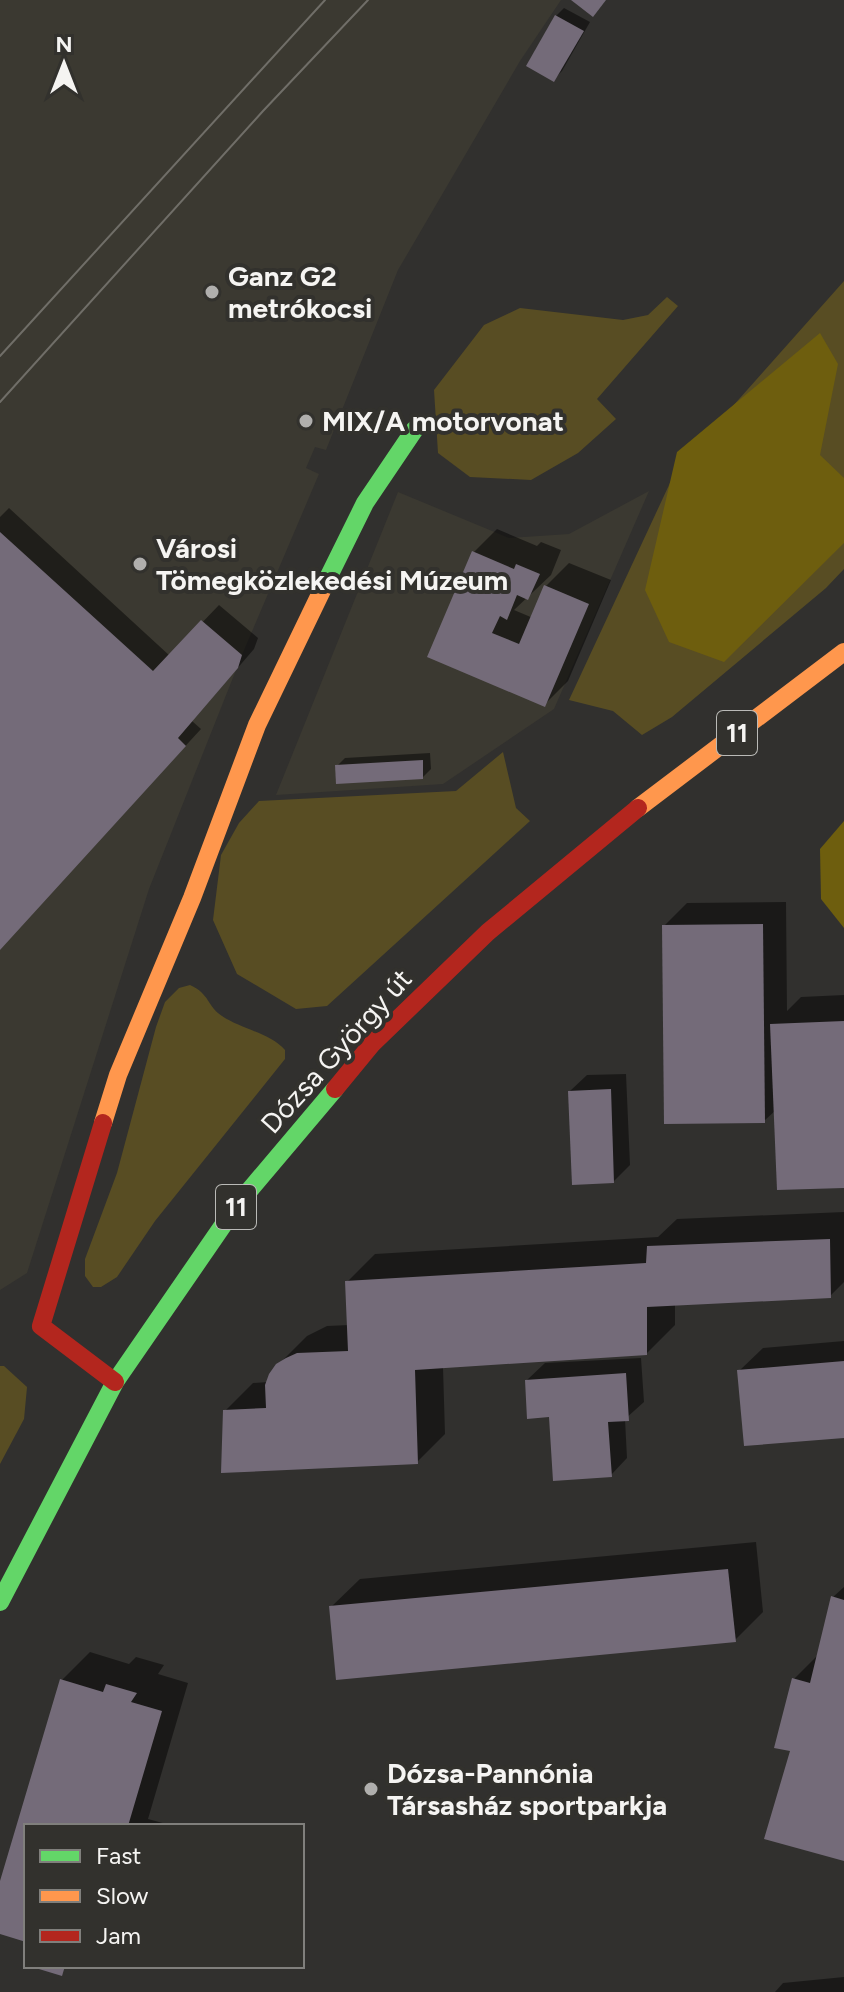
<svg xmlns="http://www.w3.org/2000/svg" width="844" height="1992" viewBox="0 0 844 1992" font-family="Figtree,sans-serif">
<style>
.built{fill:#3b3931}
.green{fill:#584d23}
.forest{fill:#6e5e0e}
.shadow{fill:#0007}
.building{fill:#746b79}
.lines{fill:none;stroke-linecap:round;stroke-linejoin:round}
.fast{stroke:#63d668;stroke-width:18}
.slow{stroke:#ff974d;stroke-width:18}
.jam{stroke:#b3261e;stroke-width:18}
.tram{stroke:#706e68;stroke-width:2}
.poi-dot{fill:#b0afad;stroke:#32312d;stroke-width:3}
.labels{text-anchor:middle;stroke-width:8;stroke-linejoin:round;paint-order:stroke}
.shield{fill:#32312d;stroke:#babab7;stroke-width:2}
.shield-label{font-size:26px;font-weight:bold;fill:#f5f4f2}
.poi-label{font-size:28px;font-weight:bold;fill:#f5f4f2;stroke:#32312d;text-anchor:start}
.street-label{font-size:28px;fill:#f5f4f2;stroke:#32312d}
</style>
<rect width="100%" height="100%" fill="#31302e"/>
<g class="built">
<path d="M 0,0 L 561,0 L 520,61 L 398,270 L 326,450 L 315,447 L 306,468 L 319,474 L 242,655 L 149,889 L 27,1273 L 0,1290 Z"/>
<path d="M 649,491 L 554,709 L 443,784 L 276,795 L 398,492 L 509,538 L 569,534 Z"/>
</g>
<g class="green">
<path d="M 844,281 L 844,569 L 826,588 L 672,717 L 642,735 L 613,711 L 569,700 L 676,470 Z"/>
<path d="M 667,297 L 678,306 L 597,399 L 616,419 L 578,453 L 531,480 L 470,477 L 438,453 L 434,390 L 484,325 L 520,308 L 623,320 L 648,315 Z"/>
<path d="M 503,752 L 516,808 L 530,821 L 327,1006 L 296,1009 L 237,974 L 213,920 L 221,855 L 239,823 L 259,801 L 456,791 Z"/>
<path d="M 190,985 C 210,994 207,1006 222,1016 C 241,1029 270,1033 285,1050 L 285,1059 L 155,1221 L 117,1277 L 101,1287 L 93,1287 L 85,1276 L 85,1259 L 117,1173 L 156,1027 L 165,1002 L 179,988 Z"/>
<path d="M 0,1366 L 4,1366 L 27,1387 L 24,1419 L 0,1464 Z"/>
</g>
<g class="forest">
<path d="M 820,333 L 838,364 L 820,455 L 844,478 L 844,543 L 724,662 L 669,642 L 645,590 L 677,452 Z"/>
<path d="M 844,821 L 844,928 L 821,899 L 820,849 Z"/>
</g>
<g class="shadow">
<path d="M 564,8 L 590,22 L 562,71 L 554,79 L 528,65 L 556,16 Z"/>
<path d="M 9,508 L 170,656 L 219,605 L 258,638 L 254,649 L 192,721 L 201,729 L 0,948 L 0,517 Z"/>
<path d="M 497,529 L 537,546 L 541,542 L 561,550 L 551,575 L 514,610 L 533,618 L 546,586 L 569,563 L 611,580 L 568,681 L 545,704 L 430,656 L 474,552 Z"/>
<path d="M 430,753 L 431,769 L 423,777 L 337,766 L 345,758 Z"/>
<path d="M 786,902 L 787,1011 L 801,997 L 844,995 L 844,1186 L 776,1110 L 764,1121 L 664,926 L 687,903 Z"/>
<path d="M 626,1074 L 630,1165 L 614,1181 L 570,1091 L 587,1075 Z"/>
<path d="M 844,1212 L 844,1282 L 830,1296 L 675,1303 L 675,1325 L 647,1353 L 443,1367 L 445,1434 L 417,1462 L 225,1411 L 253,1383 L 268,1382 L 278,1365 L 307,1336 L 327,1326 L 349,1325 L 347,1282 L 375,1254 L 658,1237 L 677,1219 Z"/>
<path d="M 844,1341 L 844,1436 L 739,1371 L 763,1348 Z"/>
<path d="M 641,1358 L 644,1402 L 625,1419 L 627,1458 L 611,1475 L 551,1415 L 527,1380 L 545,1363 Z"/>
<path d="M 756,1542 L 763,1612 L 735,1640 L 331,1607 L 360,1579 Z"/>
<path d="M 844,1587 L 844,1858 L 793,1750 L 794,1679 L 817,1656 L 833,1597 Z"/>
<path d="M 90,1652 L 129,1664 L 136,1657 L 164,1665 L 158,1674 L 188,1683 L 148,1819 L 170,1825 L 26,1826 L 26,1940 L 0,1932 L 0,1889 L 62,1680 Z"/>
<path d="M 844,1977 L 844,1992 L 775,1992 L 783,1983 Z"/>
</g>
<g class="building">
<path d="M 571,0 L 606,0 L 593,17 Z"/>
<path d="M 555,15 L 584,31 L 554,82 L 526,66 Z"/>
<path d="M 0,532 L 153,671 L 201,620 L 242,655 L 238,668 L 178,738 L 186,746 L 0,950 Z"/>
<path d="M 472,551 L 514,569 L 516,564 L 540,574 L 528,600 L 517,595 L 507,620 L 500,616 L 492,633 L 519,644 L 544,585 L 589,604 L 545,707 L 427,657 Z"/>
<path d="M 423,760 L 423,779 L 336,784 L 335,765 Z"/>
<path d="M 763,924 L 765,1123 L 664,1124 L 662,925 Z"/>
<path d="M 844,1021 L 844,1188 L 777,1190 L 770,1024 Z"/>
<path d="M 611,1089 L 614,1183 L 572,1185 L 568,1091 Z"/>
<path d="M 830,1239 L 831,1298 L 647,1307 L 647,1355 L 415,1370 L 418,1464 L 221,1473 L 223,1410 L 266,1408 L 265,1385 L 269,1374 L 276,1364 L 286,1358 L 297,1353 L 348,1351 L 345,1281 L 646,1263 L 647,1246 Z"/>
<path d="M 844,1361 L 844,1438 L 744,1446 L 737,1370 Z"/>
<path d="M 626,1373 L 629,1421 L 608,1422 L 612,1477 L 553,1481 L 549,1417 L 527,1419 L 525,1380 Z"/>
<path d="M 728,1569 L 736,1642 L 336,1680 L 329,1606 Z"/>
<path d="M 831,1596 L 844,1600 L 844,1861 L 764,1839 L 790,1751 L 774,1748 L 792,1678 L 810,1683 Z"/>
<path d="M 60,1679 L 103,1692 L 106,1684 L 137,1693 L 131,1702 L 162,1711 L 128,1826 L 26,1826 L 26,1942 L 0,1934 L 0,1881 Z"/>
<path d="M 29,1966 L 65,1966 L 62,1976 Z"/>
</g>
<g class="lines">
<g class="fast">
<path d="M 326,582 L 365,503 L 415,429"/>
<path d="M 0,1602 L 115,1382 L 237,1205 L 335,1089"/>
</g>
<g class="slow">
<path d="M 638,808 L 844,652"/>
<path d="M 103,1123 L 118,1075 L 192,898 L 257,725 L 326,582"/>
</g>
<g class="jam">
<path d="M 335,1089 L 372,1044 L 488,932 L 638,808"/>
<path d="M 103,1123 L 41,1326 L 115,1382"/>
</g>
<g class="tram">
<path d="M 0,356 L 325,0"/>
<path d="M 0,402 L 263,111 L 368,0"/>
</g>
</g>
<g class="poi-dot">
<circle cx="212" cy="292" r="8"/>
<circle cx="306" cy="421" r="8"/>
<circle cx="140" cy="564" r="8"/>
<circle cx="371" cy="1789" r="8"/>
</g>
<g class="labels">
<g class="shield">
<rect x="717" y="711" width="40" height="44" rx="6"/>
<rect x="216" y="1185" width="40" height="44" rx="6"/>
</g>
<g class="shield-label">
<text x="737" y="742">11</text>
<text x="236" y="1216">11</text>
</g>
<g class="poi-label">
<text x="228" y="286">Ganz G2<tspan x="228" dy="32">metrókocsi</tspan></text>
<text x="322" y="431">MIX/A motorvonat</text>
<text x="156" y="558">Városi<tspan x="156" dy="32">Tömegközlekedési Múzeum</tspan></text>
<text x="387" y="1783">Dózsa-Pannónia<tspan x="387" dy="32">Társasház sportparkja</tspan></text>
</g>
<g class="street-label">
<text transform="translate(336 1051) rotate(-48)" y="10">Dózsa György út</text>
</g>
</g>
<rect x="24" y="1824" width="280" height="144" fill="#32312d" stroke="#807f7c" stroke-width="2"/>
<rect x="40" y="1850" width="40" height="12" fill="#63d668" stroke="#807f7c" stroke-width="2"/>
<text x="96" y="1864" font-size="24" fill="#f5f4f2">Fast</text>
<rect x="40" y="1890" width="40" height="12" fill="#ff974d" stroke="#807f7c" stroke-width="2"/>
<text x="96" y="1904" font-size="24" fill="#f5f4f2">Slow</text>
<rect x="40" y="1930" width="40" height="12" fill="#b3261e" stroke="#807f7c" stroke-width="2"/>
<text x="96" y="1944" font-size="24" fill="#f5f4f2">Jam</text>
<g transform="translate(64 64)" stroke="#32312d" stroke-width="6" paint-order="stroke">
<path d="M0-6L14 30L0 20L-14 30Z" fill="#f5f4f2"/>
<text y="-12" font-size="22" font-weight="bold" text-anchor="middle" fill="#f5f4f2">N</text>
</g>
</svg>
